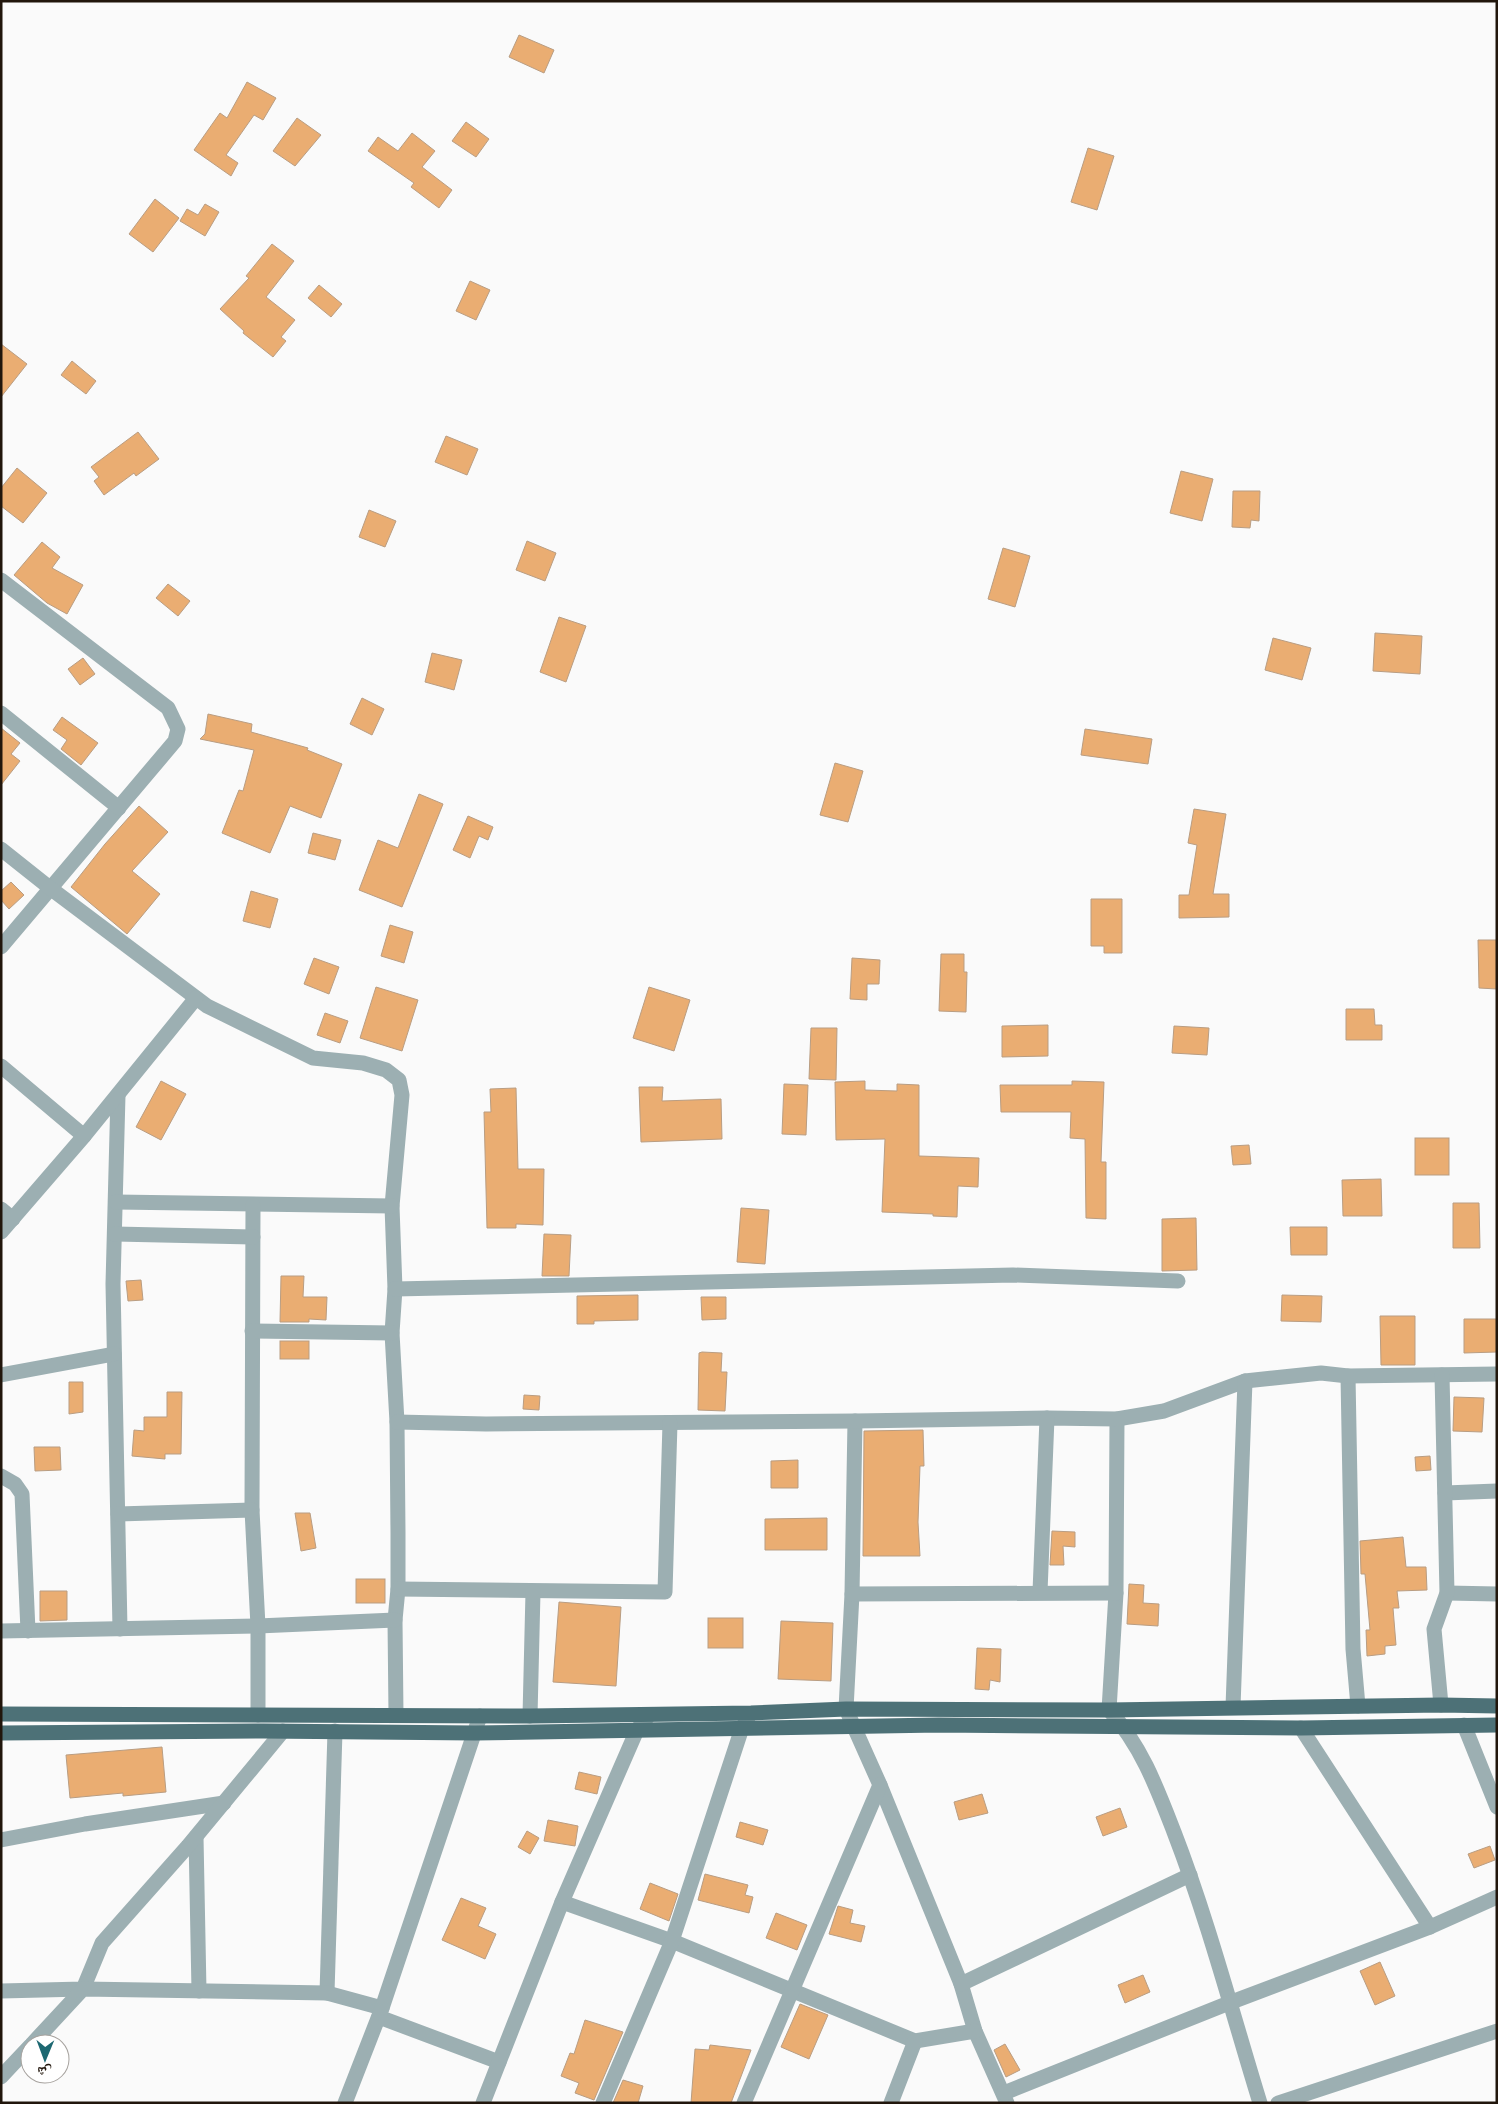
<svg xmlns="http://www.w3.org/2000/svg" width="1498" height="2104" viewBox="0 0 1498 2104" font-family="Mulish,'Noto Naskh Arabic',sans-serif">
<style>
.building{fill:#eaad72;stroke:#b99d82}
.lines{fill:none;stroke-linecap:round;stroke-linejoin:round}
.street{stroke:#9cafb2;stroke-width:15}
.primary{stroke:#4d7177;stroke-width:15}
</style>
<rect width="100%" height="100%" fill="#fafafa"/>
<g class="building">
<path d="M 519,35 L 554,50 L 544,73 L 509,57 Z"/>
<path d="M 247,82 L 276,98 L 263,120 L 254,115 L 226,155 L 238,163 L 231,176 L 194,150 L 220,113 L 227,118 Z"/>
<path d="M 297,118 L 321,135 L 295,166 L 273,151 Z"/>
<path d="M 466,122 L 489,139 L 476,157 L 452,141 Z"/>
<path d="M 412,133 L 435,151 L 422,167 L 452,190 L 439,208 L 411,187 L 414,183 L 368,151 L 378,137 L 398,151 Z"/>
<path d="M 1088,148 L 1114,156 L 1097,210 L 1071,202 Z"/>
<path d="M 155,199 L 179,218 L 153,252 L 129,234 Z"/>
<path d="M 205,204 L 219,212 L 205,236 L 180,221 L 187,209 L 198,215 Z"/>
<path d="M 272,244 L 294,261 L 266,297 L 295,320 L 281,337 L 286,341 L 273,357 L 243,333 L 244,331 L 220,309 L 249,278 L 246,276 Z"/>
<path d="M 470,281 L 490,290 L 476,320 L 456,311 Z"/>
<path d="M 319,285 L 342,304 L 331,317 L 308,298 Z"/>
<path d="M 1,344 L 27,364 L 1,397 Z"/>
<path d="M 72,361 L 96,381 L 86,394 L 61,375 Z"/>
<path d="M 138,432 L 159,459 L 136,476 L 134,473 L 104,495 L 94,481 L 99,477 L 91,467 Z"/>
<path d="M 446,436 L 478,449 L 467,475 L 435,462 Z"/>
<path d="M 17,468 L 47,493 L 23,523 L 1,506 L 1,488 Z"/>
<path d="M 1181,471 L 1213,479 L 1202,521 L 1170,513 Z"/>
<path d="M 1233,491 L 1260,491 L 1259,521 L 1251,520 L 1250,528 L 1232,527 Z"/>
<path d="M 369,510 L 396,521 L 385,547 L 359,537 Z"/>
<path d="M 527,541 L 556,553 L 545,581 L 516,570 Z"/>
<path d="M 42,542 L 60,557 L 52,568 L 83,585 L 67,614 L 47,603 L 14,575 Z"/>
<path d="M 1003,548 L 1030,556 L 1015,607 L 988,599 Z"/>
<path d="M 168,584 L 190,601 L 178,616 L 156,598 Z"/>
<path d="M 559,617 L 586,626 L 566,682 L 540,672 Z"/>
<path d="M 1375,633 L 1422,636 L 1420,674 L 1373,671 Z"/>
<path d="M 1273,638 L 1311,648 L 1302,680 L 1265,670 Z"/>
<path d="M 432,653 L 462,660 L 454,690 L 425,682 Z"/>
<path d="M 83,658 L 95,674 L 80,685 L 68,669 Z"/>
<path d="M 362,698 L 384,709 L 372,735 L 350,724 Z"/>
<path d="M 208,714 L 252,724 L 251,732 L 308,748 L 307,750 L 342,764 L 321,818 L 290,806 L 270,853 L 222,833 L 239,790 L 243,791 L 254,750 L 200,739 L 205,734 Z"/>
<path d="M 62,717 L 98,743 L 81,765 L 61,749 L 67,740 L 53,730 Z"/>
<path d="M 1,728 L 20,743 L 11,754 L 20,761 L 1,785 Z"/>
<path d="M 1085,729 L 1152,739 L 1148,764 L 1081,755 Z"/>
<path d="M 835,763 L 863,771 L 848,822 L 820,815 Z"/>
<path d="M 419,794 L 443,804 L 402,907 L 359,890 L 378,840 L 398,848 Z"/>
<path d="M 139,806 L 168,832 L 132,871 L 160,894 L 127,934 L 71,887 L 105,844 Z"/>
<path d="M 1194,809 L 1226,814 L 1213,894 L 1229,894 L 1229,917 L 1179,918 L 1179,895 L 1189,895 L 1197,845 L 1188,843 Z"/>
<path d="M 468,816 L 493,827 L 488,840 L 479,836 L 470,858 L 453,850 Z"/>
<path d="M 313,833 L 341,840 L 335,860 L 308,853 Z"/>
<path d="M 11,882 L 24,895 L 9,909 L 1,900 L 1,891 Z"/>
<path d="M 251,891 L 278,899 L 270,928 L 243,921 Z"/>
<path d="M 1091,899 L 1122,899 L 1122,953 L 1104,953 L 1104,946 L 1091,946 Z"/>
<path d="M 390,925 L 413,932 L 404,963 L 381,956 Z"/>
<path d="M 1478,940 L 1497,940 L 1497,989 L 1479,988 Z"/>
<path d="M 941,954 L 964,954 L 964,972 L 967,972 L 966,1012 L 939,1011 Z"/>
<path d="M 314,958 L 339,967 L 329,994 L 304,984 Z"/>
<path d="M 852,958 L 880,960 L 879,984 L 867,984 L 867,1000 L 850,999 Z"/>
<path d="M 376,987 L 418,1000 L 402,1051 L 360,1038 Z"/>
<path d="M 649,987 L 690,1000 L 674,1051 L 633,1038 Z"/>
<path d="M 1346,1009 L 1374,1009 L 1375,1025 L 1382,1025 L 1382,1040 L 1346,1040 Z"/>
<path d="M 325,1013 L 348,1021 L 340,1043 L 317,1035 Z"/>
<path d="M 1048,1025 L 1048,1056 L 1002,1057 L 1002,1026 Z"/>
<path d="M 1174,1026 L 1209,1028 L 1207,1055 L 1172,1053 Z"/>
<path d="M 811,1028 L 837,1028 L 836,1080 L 809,1079 Z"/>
<path d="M 161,1081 L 186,1094 L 161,1140 L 136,1127 Z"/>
<path d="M 865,1081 L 865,1090 L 897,1091 L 897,1084 L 919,1085 L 919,1156 L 979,1158 L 978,1187 L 958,1186 L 957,1217 L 933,1216 L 933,1214 L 882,1212 L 885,1139 L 836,1140 L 835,1082 Z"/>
<path d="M 1072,1081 L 1104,1082 L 1101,1162 L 1106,1162 L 1106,1219 L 1086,1218 L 1085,1139 L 1070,1138 L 1071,1112 L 1001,1112 L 1000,1085 L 1072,1085 Z"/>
<path d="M 784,1084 L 808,1085 L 806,1135 L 782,1134 Z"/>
<path d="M 639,1087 L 663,1087 L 662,1101 L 721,1099 L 722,1139 L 641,1142 Z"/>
<path d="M 516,1088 L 518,1169 L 544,1169 L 543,1225 L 516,1224 L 516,1228 L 487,1228 L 484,1112 L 491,1112 L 490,1089 Z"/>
<rect x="1415" y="1138" width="34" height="37"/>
<path d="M 1249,1145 L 1251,1164 L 1233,1165 L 1231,1146 Z"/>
<path d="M 1381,1179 L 1382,1216 L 1343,1216 L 1342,1180 Z"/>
<path d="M 1453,1203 L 1479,1203 L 1480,1248 L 1453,1248 Z"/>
<path d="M 741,1208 L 769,1210 L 765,1264 L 737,1262 Z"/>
<path d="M 1196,1218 L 1197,1270 L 1162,1271 L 1162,1219 Z"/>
<path d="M 1290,1227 L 1327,1227 L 1327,1255 L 1291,1255 Z"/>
<path d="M 544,1234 L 571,1235 L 569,1276 L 542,1276 Z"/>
<path d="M 281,1276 L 304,1276 L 303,1297 L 327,1297 L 326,1320 L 309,1319 L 309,1322 L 280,1322 Z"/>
<path d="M 141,1280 L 143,1300 L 128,1301 L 126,1281 Z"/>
<path d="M 638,1295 L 638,1320 L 594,1321 L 594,1324 L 577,1324 L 577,1296 Z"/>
<path d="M 1282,1295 L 1322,1296 L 1321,1322 L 1281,1321 Z"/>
<path d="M 701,1297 L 726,1297 L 726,1319 L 702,1320 Z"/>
<path d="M 1380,1316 L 1415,1316 L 1415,1365 L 1381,1365 Z"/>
<path d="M 1464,1319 L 1497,1319 L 1497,1352 L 1464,1353 Z"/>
<rect x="280" y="1341" width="29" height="18"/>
<path d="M 702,1352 L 722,1353 L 721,1372 L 727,1372 L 725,1411 L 698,1410 L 699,1353 Z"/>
<path d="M 69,1382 L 83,1382 L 83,1412 L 69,1414 Z"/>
<path d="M 167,1392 L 182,1392 L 181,1454 L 165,1454 L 165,1459 L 132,1456 L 134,1430 L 144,1431 L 144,1417 L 167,1417 Z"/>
<path d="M 524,1395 L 540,1396 L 539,1410 L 523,1409 Z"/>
<path d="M 1454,1397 L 1484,1398 L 1482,1432 L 1453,1431 Z"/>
<path d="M 923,1430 L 924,1466 L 920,1466 L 918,1522 L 920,1556 L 863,1556 L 864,1431 Z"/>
<path d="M 34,1447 L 60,1447 L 61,1470 L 35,1471 Z"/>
<path d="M 1430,1456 L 1431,1470 L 1416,1471 L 1415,1457 Z"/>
<path d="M 798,1460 L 798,1488 L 771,1488 L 771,1461 Z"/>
<path d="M 295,1513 L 310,1513 L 316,1548 L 301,1551 Z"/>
<path d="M 827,1518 L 827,1550 L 765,1550 L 765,1519 Z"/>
<path d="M 1052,1531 L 1075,1532 L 1075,1547 L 1063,1546 L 1064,1565 L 1050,1565 Z"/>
<path d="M 1403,1537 L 1406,1567 L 1426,1567 L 1427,1590 L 1397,1591 L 1399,1608 L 1393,1608 L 1396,1645 L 1385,1646 L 1385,1654 L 1367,1656 L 1366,1630 L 1370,1630 L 1365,1574 L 1361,1574 L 1360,1541 Z"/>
<rect x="356" y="1579" width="29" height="24"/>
<path d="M 1129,1584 L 1144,1585 L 1143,1603 L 1159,1604 L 1158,1626 L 1127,1624 Z"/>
<path d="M 40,1591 L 67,1591 L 67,1620 L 40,1621 Z"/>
<path d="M 559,1602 L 621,1607 L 616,1686 L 553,1682 Z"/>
<rect x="708" y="1618" width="35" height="30"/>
<path d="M 781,1621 L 833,1623 L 831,1681 L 778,1679 Z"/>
<path d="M 977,1648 L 1001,1649 L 1000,1682 L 990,1680 L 989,1690 L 975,1689 Z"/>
<path d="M 162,1747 L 166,1792 L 123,1796 L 123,1793 L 70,1798 L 66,1755 Z"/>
<path d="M 579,1772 L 601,1777 L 597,1794 L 575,1789 Z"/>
<path d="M 982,1794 L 988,1813 L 959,1820 L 954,1802 Z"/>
<path d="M 1120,1808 L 1127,1827 L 1103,1836 L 1096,1817 Z"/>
<path d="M 548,1820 L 578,1826 L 575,1846 L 544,1841 Z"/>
<path d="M 740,1822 L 768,1830 L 763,1845 L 736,1837 Z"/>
<path d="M 527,1831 L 539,1838 L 530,1854 L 518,1847 Z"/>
<path d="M 1490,1846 L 1495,1860 L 1474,1868 L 1468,1854 Z"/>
<path d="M 705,1874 L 748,1885 L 745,1895 L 753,1897 L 749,1913 L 698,1900 Z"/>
<path d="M 650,1883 L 678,1894 L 669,1921 L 640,1909 Z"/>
<path d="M 461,1898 L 486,1908 L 478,1926 L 496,1934 L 485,1959 L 442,1940 Z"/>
<path d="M 838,1906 L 853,1910 L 850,1923 L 865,1926 L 861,1942 L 829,1934 Z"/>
<path d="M 776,1913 L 807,1925 L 797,1950 L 766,1938 Z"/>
<path d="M 1380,1962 L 1395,1996 L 1375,2005 L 1360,1971 Z"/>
<path d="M 1143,1975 L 1150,1992 L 1125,2003 L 1118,1985 Z"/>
<path d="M 800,2004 L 828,2015 L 809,2059 L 781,2047 Z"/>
<path d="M 585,2020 L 623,2032 L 594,2100 L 575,2093 L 579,2083 L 561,2076 L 570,2053 L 574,2054 Z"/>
<path d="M 1005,2044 L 1020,2070 L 1006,2077 L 994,2050 Z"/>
<path d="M 710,2045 L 751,2050 L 731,2103 L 691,2103 L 695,2049 L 709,2050 Z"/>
<path d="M 623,2080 L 643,2086 L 638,2103 L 613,2103 Z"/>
</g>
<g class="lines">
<g class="street">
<path d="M 1,580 L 168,708 L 178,729 L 175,741 L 1,947"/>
<path d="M 1,713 L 119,808"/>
<path d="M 1,849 L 50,888 L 207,1006 L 313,1058 L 363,1063 L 386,1070 L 399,1080 L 402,1095 L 392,1206 L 395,1289 L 392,1333 L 397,1422 L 398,1533 L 398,1589 L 395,1620 L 396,1715"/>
<path d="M 1,1066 L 84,1136"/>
<path d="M 118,1095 L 113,1284 L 120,1629"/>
<path d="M 116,1202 L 392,1206"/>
<path d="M 253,1205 L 252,1510 L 258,1626 L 258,1715"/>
<path d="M 1,1209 L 13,1219"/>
<path d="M 1,1232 L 84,1136 L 196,998"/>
<path d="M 115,1234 L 253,1237"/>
<path d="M 395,1289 L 1013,1275 L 1178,1281"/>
<path d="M 252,1331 L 392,1333"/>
<path d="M 1,1375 L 114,1354"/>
<path d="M 1348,1376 L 1353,1649 L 1358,1706"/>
<path d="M 1117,1419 L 1116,1593 L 1109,1710 C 1141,1745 1157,1788 1174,1832 C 1208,1920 1232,2012 1260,2103"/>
<path d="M 855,1421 L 852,1594 L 846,1709 L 880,1785 L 961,1984 L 975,2031 L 1007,2103"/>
<path d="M 397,1422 L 486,1424 L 855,1421 L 1047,1418 L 1117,1419 L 1164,1411 L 1245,1381 L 1321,1373 L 1348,1376 L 1497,1374"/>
<path d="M 1,1476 L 15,1484 L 22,1494 L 28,1631"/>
<path d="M 1445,1493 L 1497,1491"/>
<path d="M 118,1514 L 252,1510"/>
<path d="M 398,1589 L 665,1592 L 670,1423"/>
<path d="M 1040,1592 L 1047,1418"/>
<path d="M 1447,1593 L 1497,1594"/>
<path d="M 852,1594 L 1116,1593"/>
<path d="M 1,1631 L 258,1626 L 395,1620"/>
<path d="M 1441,1705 L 1434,1629 L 1447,1593 L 1442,1375"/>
<path d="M 1233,1707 L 1245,1381"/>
<path d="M 530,1716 L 533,1592"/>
<path d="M 1464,1725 L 1497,1807"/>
<path d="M 1301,1728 L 1430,1927"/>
<path d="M 196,1837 L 199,1991"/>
<path d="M 1,1840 L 85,1824 L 224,1803"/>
<path d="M 562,1902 L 672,1941 L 915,2041 L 975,2031"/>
<path d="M 961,1984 L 1190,1875"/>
<path d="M 1,1991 L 83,1989 L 102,1943 L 188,1846 L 283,1731"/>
<path d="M 327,1993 L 335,1731"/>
<path d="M 379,2017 L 499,2062"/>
<path d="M 32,2044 L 83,1989 L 327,1993 L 382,2008"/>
<path d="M 1,2077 L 30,2046"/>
<path d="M 1004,2093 L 1229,2003 L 1430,1927 L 1497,1897"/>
<path d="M 345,2103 L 382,2008 L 480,1716"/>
<path d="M 483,2103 L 562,1902 L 637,1730 L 649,1715"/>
<path d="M 603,2103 L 672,1941 L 742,1728 L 748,1718"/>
<path d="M 744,2103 L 880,1785"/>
<path d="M 891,2103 L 915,2041"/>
<path d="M 1278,2103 L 1497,2031"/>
</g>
<g class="primary">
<path d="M 1,1714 L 530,1716 L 751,1713 L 846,1709 L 1109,1710 L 1441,1705 L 1497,1706"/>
<path d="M 1,1733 L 263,1731 L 475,1733 L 939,1725 L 1301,1728 L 1497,1725"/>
</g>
</g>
<rect width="1498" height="2104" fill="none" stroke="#21160c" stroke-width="5"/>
<g transform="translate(45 2059) rotate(181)"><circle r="24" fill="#ffffff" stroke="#a6a29e"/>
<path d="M0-4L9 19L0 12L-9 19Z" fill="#1d6872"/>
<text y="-8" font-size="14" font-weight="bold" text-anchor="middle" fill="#21160c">ش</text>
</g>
</svg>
